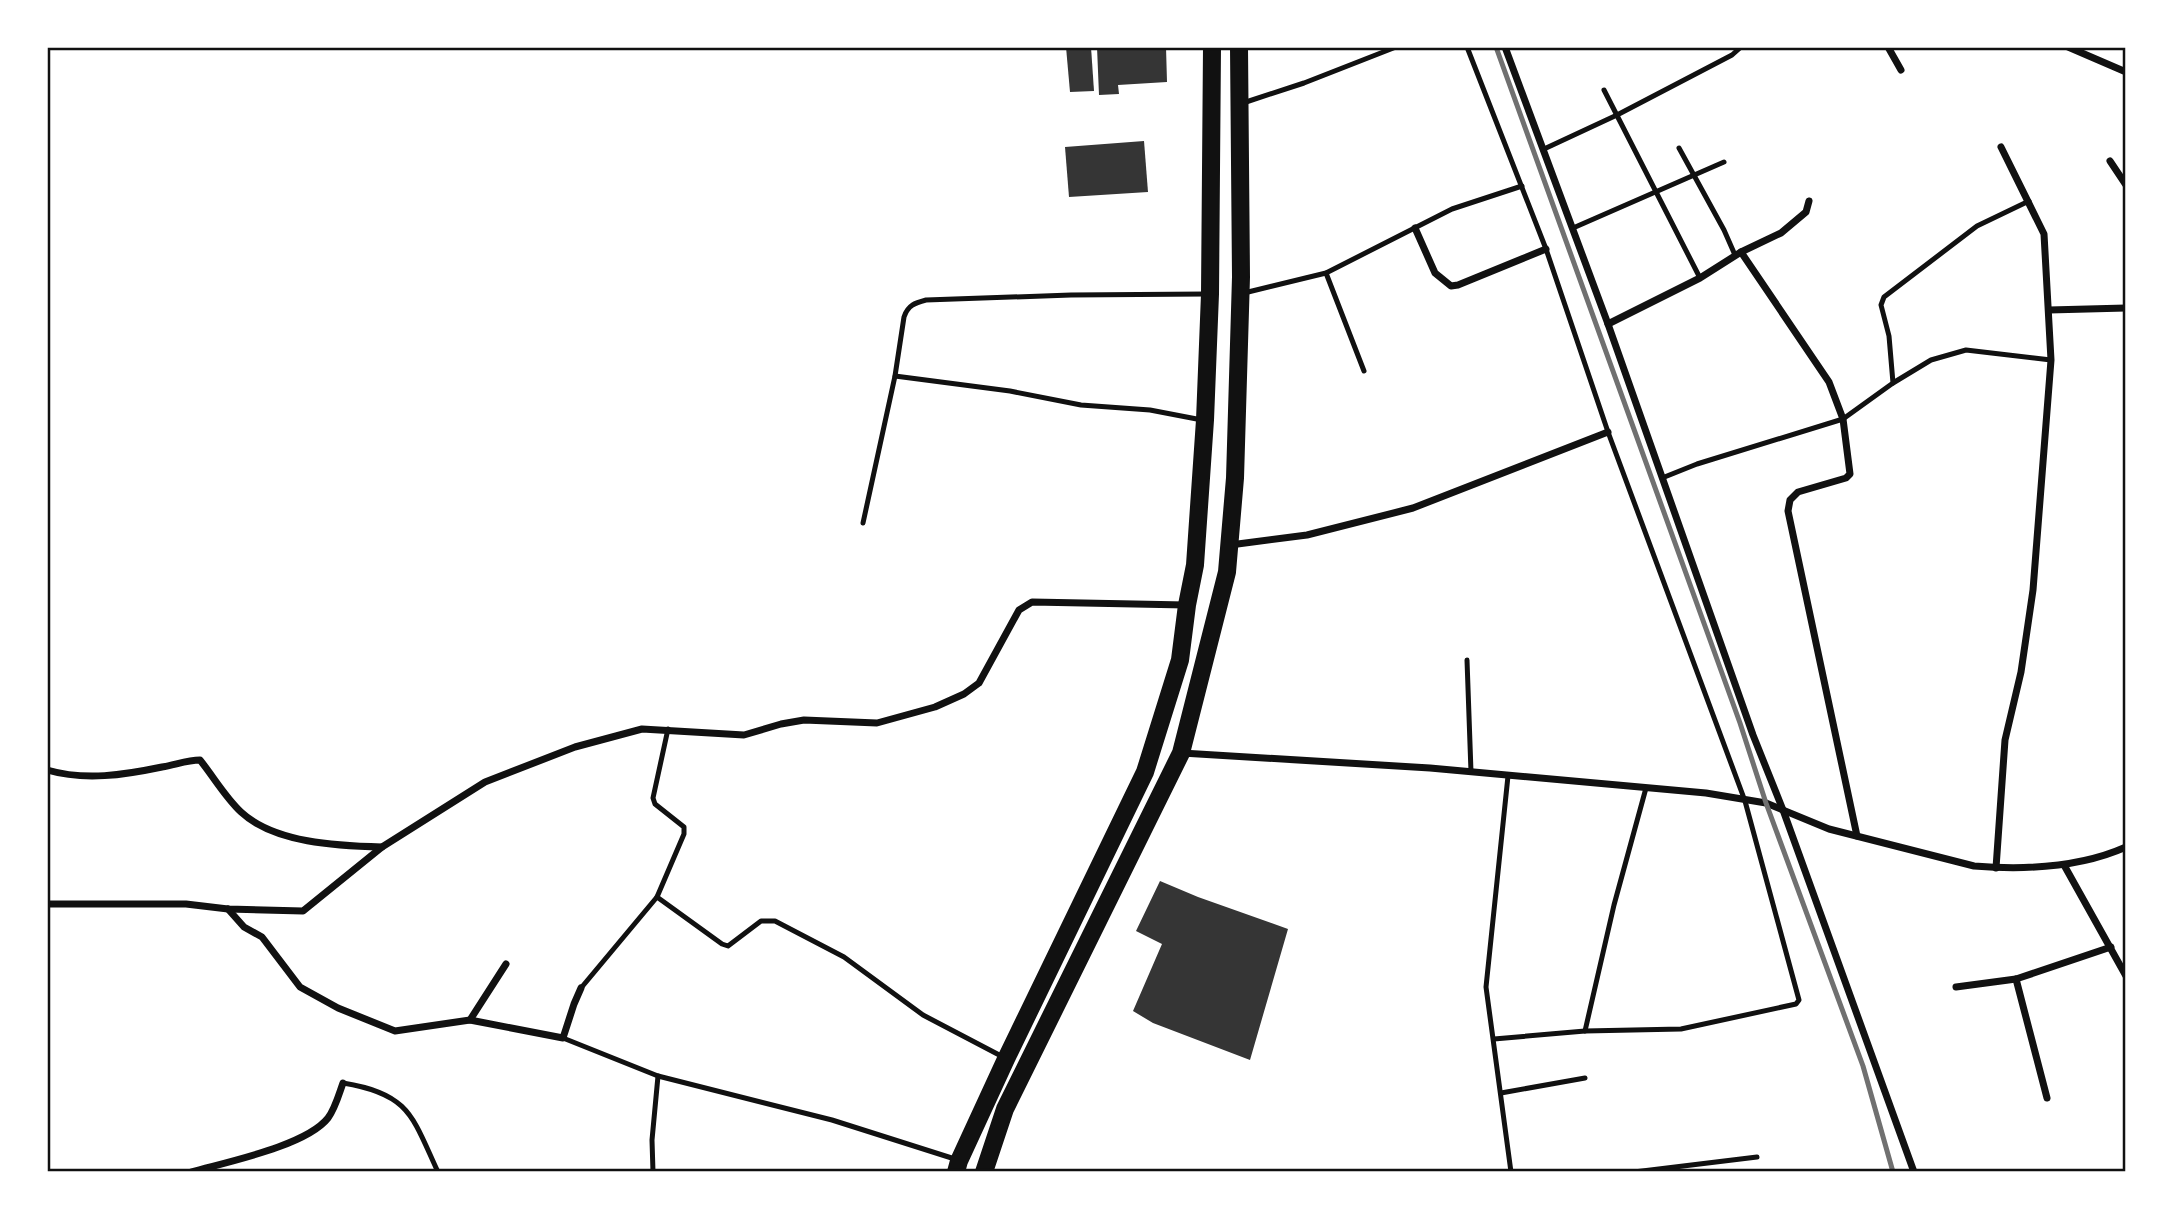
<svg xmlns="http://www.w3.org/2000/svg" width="2173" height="1219" viewBox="0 0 2173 1219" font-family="Raleway,sans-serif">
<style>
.building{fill:#353535}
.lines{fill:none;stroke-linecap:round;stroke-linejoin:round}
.service{stroke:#111;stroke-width:5}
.minor{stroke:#111;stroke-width:7}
.trunk{stroke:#111;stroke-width:18}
.rail{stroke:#707070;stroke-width:5}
.neatline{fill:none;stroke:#111;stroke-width:2.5}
</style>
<rect width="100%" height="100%" fill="#fff"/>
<g class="building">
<path d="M 1066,47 L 1091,47 L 1094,91 L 1070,92 Z"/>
<path d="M 1097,47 L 1166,47 L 1167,82 L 1118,85 L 1119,94 L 1099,95 Z"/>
<path d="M 1144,141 L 1148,192 L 1069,197 L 1065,147 Z"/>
<path d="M 1160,881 L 1198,897 L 1288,929 L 1250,1060 L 1153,1023 L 1133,1011 L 1162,944 L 1136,931 Z"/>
</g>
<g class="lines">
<g class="service">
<path d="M 1467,47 L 1546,249 L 1608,432 L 1745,801 L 1799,1000 L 1796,1004 L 1681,1029 L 1585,1031 L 1494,1039"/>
<path d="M 1604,90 L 1700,278"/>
<path d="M 1243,103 L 1304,83 L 1396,47"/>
<path d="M 1679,148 L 1724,230 L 1735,255"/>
<path d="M 1544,149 L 1617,115 L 1732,55 L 1741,47"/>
<path d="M 1573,228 L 1724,162"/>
<path d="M 1326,273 L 1364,371"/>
<path d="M 1244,293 L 1326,273 L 1452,209 L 1522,186"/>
<path d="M 895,376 L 1010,391 L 1081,405 L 1150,410 L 1202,420"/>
<path d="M 1893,383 L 1931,360 L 1966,350 L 2051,360"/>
<path d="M 1662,478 L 1697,464 L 1843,419 L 1893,383 L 1889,336 L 1881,305 L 1884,297 L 1977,226 L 2029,201"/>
<path d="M 863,523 L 895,376 L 904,317 C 908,305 915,303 926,300 L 1071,295 L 1206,294"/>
<path d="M 1467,660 L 1471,772"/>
<path d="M 1508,776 L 1486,987 L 1511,1172"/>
<path d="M 657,897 L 722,944 L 728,946 L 761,921 L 775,921 L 844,957 L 923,1015 L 1005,1058"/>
<path d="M 581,988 L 657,897 L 684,834 L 684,827 L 655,804 L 653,798 L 668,729"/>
<path d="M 1585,1031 L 1614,905 L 1646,788"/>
<path d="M 563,1038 L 658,1076 L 832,1120 L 958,1160"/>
<path d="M 343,1083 C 410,1094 412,1116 438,1172"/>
<path d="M 1501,1093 L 1585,1078"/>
<path d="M 653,1172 L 652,1140 L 658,1076"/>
<path d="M 1634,1172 L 1757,1157"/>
</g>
<g class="minor">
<path d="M 1505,47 L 1608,324 L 1753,735 L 1783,810 L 1914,1172"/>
<path d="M 1888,47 L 1901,70"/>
<path d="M 2068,47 L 2126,72"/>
<path d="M 2110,161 L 2126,185"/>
<path d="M 1415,228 L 1435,273 L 1451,286 L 1458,285 L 1546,249"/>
<path d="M 1741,252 L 1829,382 L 1843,419 L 1850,474 L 1846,478 L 1798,492 L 1790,500 L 1788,511 L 1857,836"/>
<path d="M 2049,310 L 2126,308"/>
<path d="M 1608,324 L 1700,278 L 1741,252 L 1781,233 L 1806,212 L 1809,201"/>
<path d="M 1230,545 L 1307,535 L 1413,508 L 1608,432"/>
<path d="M 1182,753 L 1430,768 L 1706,793 L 1766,803 L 1829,829 L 1974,866 C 2024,870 2079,868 2126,847"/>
<path d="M 47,770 C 85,781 124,775 162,767 C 175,765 187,760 200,760 C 213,776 225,797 241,812 C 274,843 338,846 382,847"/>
<path d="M 2064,865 L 2126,976"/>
<path d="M 1996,868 L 2005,740 L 2021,672 L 2033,590 L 2051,360 L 2044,234 L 2001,147"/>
<path d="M 47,904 L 186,904 L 228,909 L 303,911 L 382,847 L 485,782 L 575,747 L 642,729 L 744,735 L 781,724 L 804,720 L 877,723 L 935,707 L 964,694 L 979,683 L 1019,610 L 1032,602 L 1186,605"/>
<path d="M 228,909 L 244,927 L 262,937 L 300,987 L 338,1008 L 395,1031 L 470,1020 L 506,964"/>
<path d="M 2016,979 L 2047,1098"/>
<path d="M 1956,987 L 2016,979 L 2111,947"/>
<path d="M 470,1020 L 563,1038 L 574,1004 L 581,988"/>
<path d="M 191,1172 C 226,1162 306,1146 328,1118 C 335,1109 339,1094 343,1083"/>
</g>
<g class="trunk">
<path d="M 956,1172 L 959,1161 L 1006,1059 L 1145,772 L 1180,660 L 1187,605 L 1195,565 L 1205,420 L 1210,294 L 1212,47"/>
<path d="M 984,1172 L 1005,1109 L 1181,753 L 1227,572 L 1235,478 L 1241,277 L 1239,47"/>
</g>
<path class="rail" d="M 1496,47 L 1740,723 L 1766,803 L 1863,1066 L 1893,1172"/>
</g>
<rect width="2173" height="1219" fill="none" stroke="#ffffff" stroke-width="98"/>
<rect x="49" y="49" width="2075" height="1121" class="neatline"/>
</svg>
